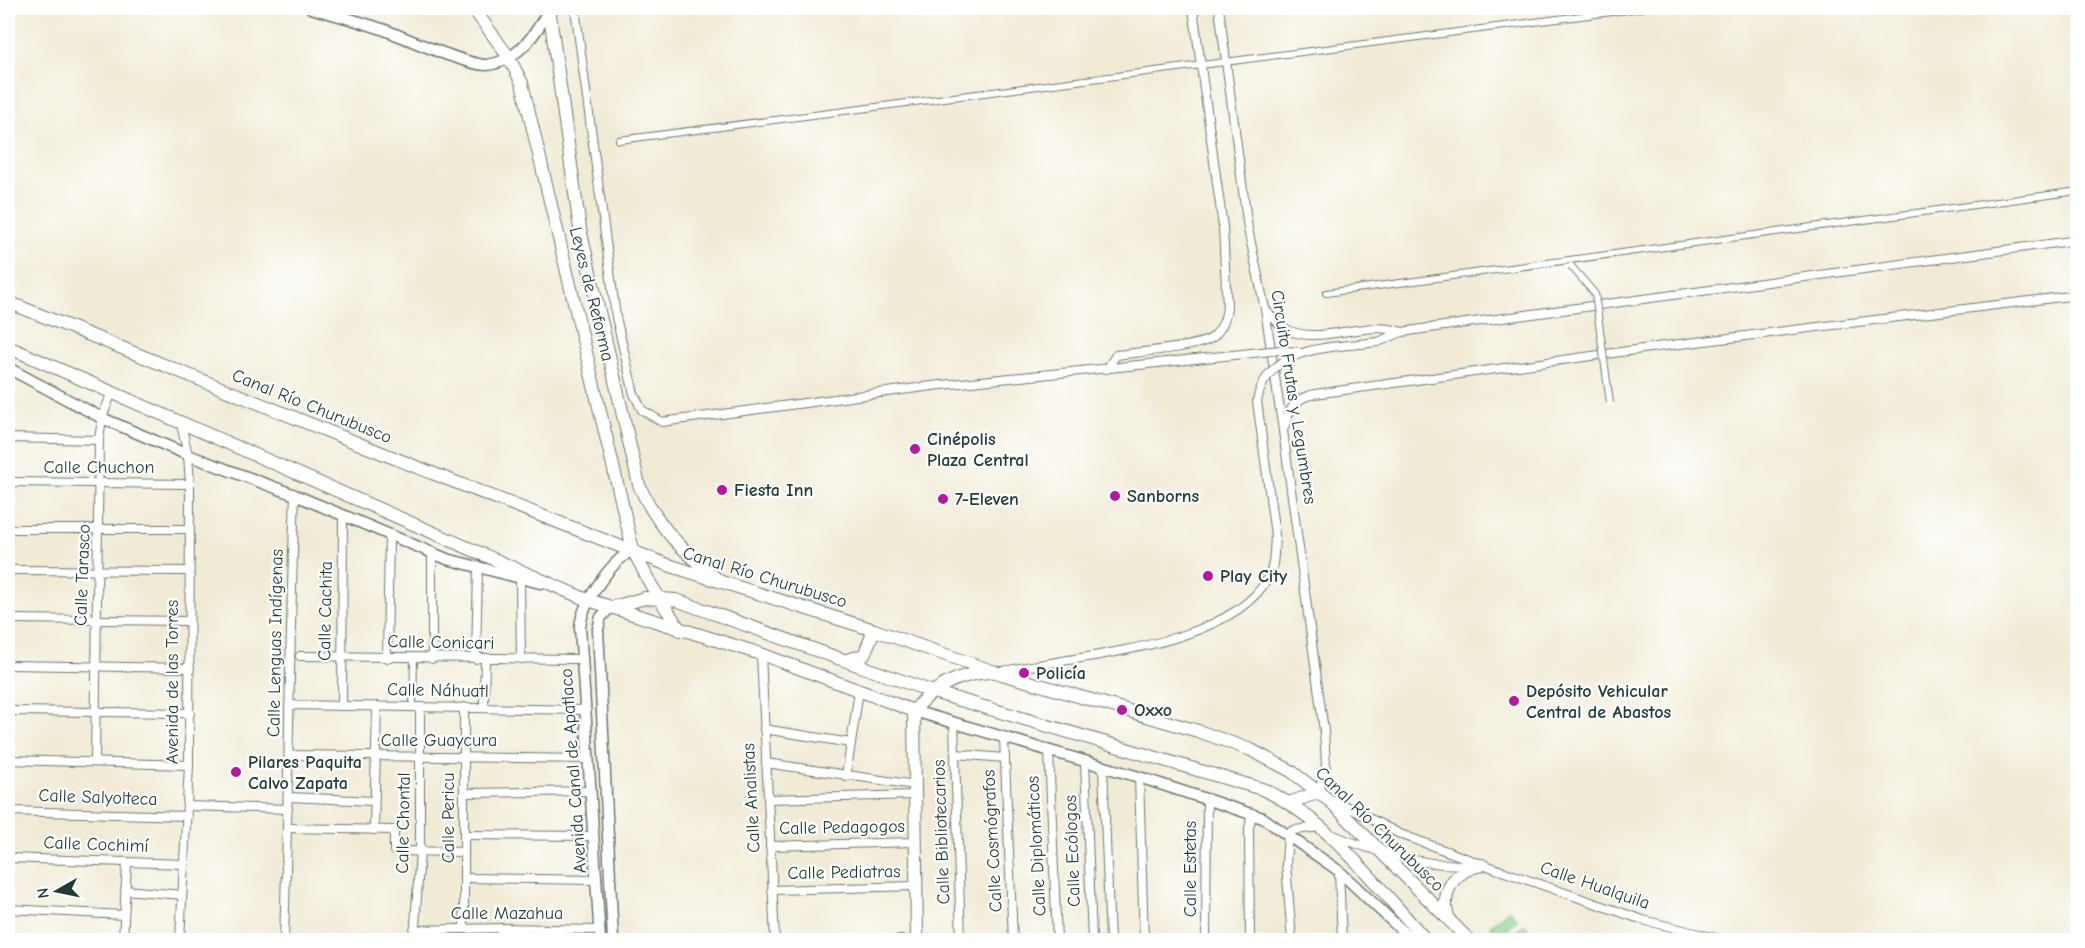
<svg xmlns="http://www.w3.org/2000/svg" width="2085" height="948" viewBox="0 0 2085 948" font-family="'Comic Neue',sans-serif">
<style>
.green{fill:#8cd591;stroke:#568962;stroke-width:1.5}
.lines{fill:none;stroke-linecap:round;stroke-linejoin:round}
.pedestrian-casing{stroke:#687a6d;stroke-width:8}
.minor-casing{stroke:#687a6d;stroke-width:10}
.tertiary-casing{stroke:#687a6d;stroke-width:13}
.secondary-casing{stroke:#687a6d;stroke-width:14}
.primary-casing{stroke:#687a6d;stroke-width:14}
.pedestrian{stroke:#fff;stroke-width:6}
.minor{stroke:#fff;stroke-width:8}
.tertiary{stroke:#fff;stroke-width:10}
.secondary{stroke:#fff;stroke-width:12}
.primary{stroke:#fff;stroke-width:12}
.pedestrian-bridge-casing{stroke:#687a6d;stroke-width:8;stroke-linecap:butt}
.minor-bridge-casing{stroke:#687a6d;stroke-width:10;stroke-linecap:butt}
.pedestrian-bridge{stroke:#fff;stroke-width:6}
.minor-bridge{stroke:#fff;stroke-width:8}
.poi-dot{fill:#b5179e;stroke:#fff;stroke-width:2}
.labels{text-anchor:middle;stroke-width:4.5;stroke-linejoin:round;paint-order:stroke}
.street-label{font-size:18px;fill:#1f3d34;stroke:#fff}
.poi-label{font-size:18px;font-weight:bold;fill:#1f3d34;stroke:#fff;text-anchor:start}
</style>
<rect width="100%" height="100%" fill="#fff"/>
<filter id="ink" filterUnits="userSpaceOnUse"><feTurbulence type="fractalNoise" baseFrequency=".0167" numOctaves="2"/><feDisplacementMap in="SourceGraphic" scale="12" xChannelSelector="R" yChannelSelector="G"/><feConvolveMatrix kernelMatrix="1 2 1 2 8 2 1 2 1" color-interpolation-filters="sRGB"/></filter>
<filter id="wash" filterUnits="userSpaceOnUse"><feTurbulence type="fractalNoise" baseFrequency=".008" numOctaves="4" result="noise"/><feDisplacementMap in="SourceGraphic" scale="24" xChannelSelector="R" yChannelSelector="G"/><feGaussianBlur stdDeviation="1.35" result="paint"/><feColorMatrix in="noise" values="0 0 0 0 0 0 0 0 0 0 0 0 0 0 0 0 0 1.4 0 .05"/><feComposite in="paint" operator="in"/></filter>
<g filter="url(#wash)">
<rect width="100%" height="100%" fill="#f1ebd6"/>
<g class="green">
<path d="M 1509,910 L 1517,919 L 1498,935 L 1490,926 Z"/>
<path d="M 1525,924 L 1534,936 L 1529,940 L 1505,940 Z"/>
</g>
</g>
<g filter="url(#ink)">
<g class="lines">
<g class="pedestrian-casing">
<g id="pedestrian">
<path d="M 619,140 L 1643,8"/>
<path d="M 1326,293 L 2078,191"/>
<path d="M 413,706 L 414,659"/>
</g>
</g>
<g class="minor-casing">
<g id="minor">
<path d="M 575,8 L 616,317 L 634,394 L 642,410 L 662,422 L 932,386 L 1129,366"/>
<path d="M 1219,8 L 1248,229 L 1265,309 L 1283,431 L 1324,731 L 1326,765 L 1319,792 L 1323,794"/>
<path d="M 1265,309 C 1271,315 1277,323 1284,328 C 1317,348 1365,318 1402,332"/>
<path d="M 1378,342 L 1402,332 L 1422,329 L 2078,240"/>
<path d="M 1107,369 L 1116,355 C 1136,352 1200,348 1213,337 C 1222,329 1225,320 1227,308 L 1223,227 L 1193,8"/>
<path d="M 1284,428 C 1290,408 1294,398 1315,394 L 1664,346 L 2078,295"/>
<path d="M 8,438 L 99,440"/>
<path d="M 8,482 L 190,484"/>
<path d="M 8,529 L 189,529"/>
<path d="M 432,553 L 432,659"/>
<path d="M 8,570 L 188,571"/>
<path d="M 520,579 L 521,659"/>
<path d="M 8,619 L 189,621"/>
<path d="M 761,654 L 775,940"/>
<path d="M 300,656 L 582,659"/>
<path d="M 387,658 L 389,535"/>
<path d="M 476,659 L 478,567"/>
<path d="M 8,665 L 190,668"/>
<path d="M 998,672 C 1070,656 1232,649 1269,576 C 1275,565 1274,548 1275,535"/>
<path d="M 289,705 L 586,710"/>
<path d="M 342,706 L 343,516"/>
<path d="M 464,707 L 464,929"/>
<path d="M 484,707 L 485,659"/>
<path d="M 8,711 L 190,713"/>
<path d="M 954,723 L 961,940"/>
<path d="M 764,729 L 851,743"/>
<path d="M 1004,739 L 1013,940"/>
<path d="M 1049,751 L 1057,940"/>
<path d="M 955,754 L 1005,758"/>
<path d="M 289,755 L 589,759"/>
<path d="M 8,760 L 189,765"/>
<path d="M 95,761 L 99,440 L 102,418 L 112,392"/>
<path d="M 1085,761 L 1092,940"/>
<path d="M 766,763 L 915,785"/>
<path d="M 1103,766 L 1110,940"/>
<path d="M 846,776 L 859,691"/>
<path d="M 1139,777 L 1144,940"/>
<path d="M 464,793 L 591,791"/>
<path d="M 289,797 L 374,801"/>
<path d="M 768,799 L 915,795"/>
<path d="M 1334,800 L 1400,834 L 1479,863 L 1643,920 L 1724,940"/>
<path d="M 188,806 L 288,809"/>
<path d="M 8,811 L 187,816"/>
<path d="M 287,828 L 394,830 L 394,851 L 464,852"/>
<path d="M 374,830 L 377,706"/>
<path d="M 1331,834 C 1374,852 1427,868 1475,864"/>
<path d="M 464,835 L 594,836"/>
<path d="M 770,846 L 915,842"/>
<path d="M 8,858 L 184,864"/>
<path d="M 1339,871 L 1342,940"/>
<path d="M 464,878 L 597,880"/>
<path d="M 125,890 L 182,895"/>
<path d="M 772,890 L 916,886"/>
<path d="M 8,909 L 124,915"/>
<path d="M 414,930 L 502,928 L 599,930"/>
<path d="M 123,937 L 176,940"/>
<path d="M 123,940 L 127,862"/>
<path d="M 180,940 L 189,765 L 190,484 L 188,455 L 181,424"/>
<path d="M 284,940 C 289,792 289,644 295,495"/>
<path d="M 414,940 L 420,852 L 420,707"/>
<path d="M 502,940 L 502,928"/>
<path d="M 897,940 L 917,940"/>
<path d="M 1206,940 L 1207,798"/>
<path d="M 1250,940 L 1249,829 L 1252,813"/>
<path d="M 1292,940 L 1286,864 L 1288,833 L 1294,830 L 1321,827"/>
</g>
</g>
<g class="tertiary-casing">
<g id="tertiary">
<path d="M 311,8 C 335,15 359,21 382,29 C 404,37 468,66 487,65 C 517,62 538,32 549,8"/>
<path d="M 8,368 L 102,418 L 188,455 L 295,495 L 447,559 L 540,583"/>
<path d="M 610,608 L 601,617 L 598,629 L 613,940"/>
<path d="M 914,711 L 1139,777 L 1263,818 L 1339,871 L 1412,940"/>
<path d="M 600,940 L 580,627 C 582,603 611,561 633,550"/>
</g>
</g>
<g class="secondary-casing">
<path id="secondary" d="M 549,8 L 580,229 L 639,485 C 659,530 683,550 719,581"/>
</g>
<g class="primary-casing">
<g id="primary">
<path d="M 473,8 L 508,56 L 522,83 L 633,550 L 651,585 L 680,630"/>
<path d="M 8,302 L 414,466 L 668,565 L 874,630 L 995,672 L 1198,731 L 1251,750 L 1291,771 L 1331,802 L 1469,940"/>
<path d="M 8,347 L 585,599 L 761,654 L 914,711"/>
<path d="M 610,608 L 645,598 L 676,600 L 933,692 L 1262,789 C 1328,818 1378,888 1426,940"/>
<path d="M 847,660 L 864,655 L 874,630"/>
<path d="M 1289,803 L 1319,792"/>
<path d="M 1449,919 C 1439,892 1455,869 1482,865"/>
<path d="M 917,940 L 914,711 C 932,687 959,674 989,672"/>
</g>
</g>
<use href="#pedestrian" class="pedestrian"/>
<use href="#minor" class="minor"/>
<use href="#tertiary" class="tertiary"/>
<use href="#secondary" class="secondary"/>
<use href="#primary" class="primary"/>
<g class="pedestrian-bridge-casing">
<path id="pedestrian-bridge" d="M 1571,266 L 1595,294 L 1610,403"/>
</g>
<g class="minor-bridge-casing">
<g id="minor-bridge">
<path d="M 1129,366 L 1280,350 L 1297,352"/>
<path d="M 1275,535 L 1257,401 C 1268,344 1332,348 1378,342"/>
</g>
</g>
<use href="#pedestrian-bridge" class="pedestrian-bridge"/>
<use href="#minor-bridge" class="minor-bridge"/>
</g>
</g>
<g class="poi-dot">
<circle cx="915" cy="449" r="6"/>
<circle cx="722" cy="490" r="6"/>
<circle cx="1115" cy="496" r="6"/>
<circle cx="943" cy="499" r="6"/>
<circle cx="1208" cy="576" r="6"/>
<circle cx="1024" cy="673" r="6"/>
<circle cx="1514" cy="701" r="6"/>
<circle cx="1122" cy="710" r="6"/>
<circle cx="236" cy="772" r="6"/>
</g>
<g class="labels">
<g class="street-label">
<text transform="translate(592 294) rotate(76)" y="6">Leyes de Reforma</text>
<text transform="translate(1294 397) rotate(81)" y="6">Circuito Frutas y Legumbres</text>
<text transform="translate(312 406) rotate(22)" y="6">Canal Río Churubusco</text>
<text x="99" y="473">Calle Chuchon</text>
<text transform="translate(82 575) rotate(-88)" y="6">Calle Tarasco</text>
<text transform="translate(765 577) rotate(17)" y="6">Canal Río Churubusco</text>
<text transform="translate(325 611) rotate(-89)" y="6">Calle Cachita</text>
<text transform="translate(441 642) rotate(1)" y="6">Calle Conicari</text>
<text transform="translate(275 643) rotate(-89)" y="6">Calle Lenguas Indígenas</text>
<text transform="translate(172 682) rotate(-90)" y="6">Avenida de las Torres</text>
<text transform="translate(438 690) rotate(1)" y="6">Calle Náhuatl</text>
<text x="439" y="746">Calle Guaycura</text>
<text transform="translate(573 771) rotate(-94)" y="6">Avenida Canal de Apatlaco</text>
<text transform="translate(98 797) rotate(2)" y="6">Calle Salyolteca</text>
<text transform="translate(751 798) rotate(-93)" y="6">Calle Analistas</text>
<text transform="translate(448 818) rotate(-90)" y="6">Calle Pericu</text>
<text transform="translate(403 823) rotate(-89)" y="6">Calle Chontal</text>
<text transform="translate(842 827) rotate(-1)" y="6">Calle Pedagogos</text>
<text transform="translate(1380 829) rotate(44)" y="6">Canal Río Churubusco</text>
<text transform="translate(941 832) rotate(-92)" y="6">Calle Bibliotecarios</text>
<text transform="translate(992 841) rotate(-93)" y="6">Calle Cosmógrafos</text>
<text transform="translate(96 844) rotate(2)" y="6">Calle Cochimí</text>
<text transform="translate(1036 846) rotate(-93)" y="6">Calle Diplomáticos</text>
<text transform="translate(1072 851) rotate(-92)" y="6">Calle Ecólogos</text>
<text transform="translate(1190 869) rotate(-90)" y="6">Calle Estetas</text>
<text transform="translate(844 872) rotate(-1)" y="6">Calle Pediatras</text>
<text transform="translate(1595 885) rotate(19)" y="6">Calle Hualquila</text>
<text x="507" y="919">Calle Mazahua</text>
</g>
<g class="poi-label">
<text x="927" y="445">Cinépolis<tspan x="927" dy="21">Plaza Central</tspan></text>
<text x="734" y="496">Fiesta Inn</text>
<text x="1127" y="502">Sanborns</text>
<text x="955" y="505">7-Eleven</text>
<text x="1220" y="582">Play City</text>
<text x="1036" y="679">Policía</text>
<text x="1526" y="697">Depósito Vehicular<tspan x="1526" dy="21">Central de Abastos</tspan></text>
<text x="1134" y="716">Oxxo</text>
<text x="248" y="768">Pilares Paquita<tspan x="248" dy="21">Calvo Zapata</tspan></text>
</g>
</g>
<rect width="2085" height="948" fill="none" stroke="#fff" stroke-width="30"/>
<g transform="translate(57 891) rotate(261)" stroke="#ffffff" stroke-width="4.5" paint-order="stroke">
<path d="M0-4.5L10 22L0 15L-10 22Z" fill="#1f3d34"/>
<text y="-9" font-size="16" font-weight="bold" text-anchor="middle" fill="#1f3d34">N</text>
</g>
</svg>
